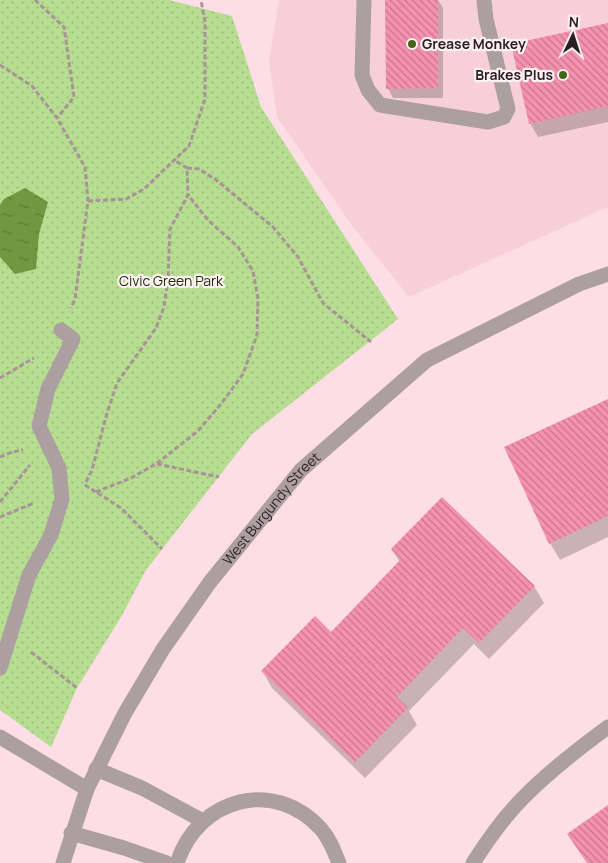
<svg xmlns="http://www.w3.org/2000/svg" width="608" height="863" viewBox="0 0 608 863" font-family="Manrope,sans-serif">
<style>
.built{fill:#f7cfda}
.park{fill:url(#park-dots)}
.water{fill:url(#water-ripples)}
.shadow{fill:#0003}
.building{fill:url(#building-back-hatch)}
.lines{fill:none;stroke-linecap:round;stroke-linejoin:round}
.path{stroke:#a99298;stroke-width:3;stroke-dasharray:5 2.5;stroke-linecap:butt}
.service{stroke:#ac9fa2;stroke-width:15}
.minor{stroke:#ac9fa2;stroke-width:15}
.poi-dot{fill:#436419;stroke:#fef1f4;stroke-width:2}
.labels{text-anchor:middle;stroke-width:4.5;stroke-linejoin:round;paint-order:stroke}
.poi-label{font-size:14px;font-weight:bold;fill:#291e21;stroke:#fef1f4;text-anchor:start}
.park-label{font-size:14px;fill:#20310c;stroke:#fef1f4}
.street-label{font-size:14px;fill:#291e21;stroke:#fef1f4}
</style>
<defs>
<pattern id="park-dots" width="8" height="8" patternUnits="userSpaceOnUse" patternTransform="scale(1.25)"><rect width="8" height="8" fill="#b6dd90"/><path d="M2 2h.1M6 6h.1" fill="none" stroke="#9cbd7c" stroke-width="1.8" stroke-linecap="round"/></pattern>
<pattern id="water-ripples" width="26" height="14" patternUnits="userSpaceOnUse" patternTransform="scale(1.25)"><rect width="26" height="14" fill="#6f9840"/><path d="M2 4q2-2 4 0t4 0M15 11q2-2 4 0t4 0" fill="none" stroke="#5b7b35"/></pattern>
<pattern id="building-back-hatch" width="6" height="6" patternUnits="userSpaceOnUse" patternTransform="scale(1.25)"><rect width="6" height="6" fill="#f591b1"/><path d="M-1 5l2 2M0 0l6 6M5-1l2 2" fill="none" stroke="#c67690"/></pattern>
</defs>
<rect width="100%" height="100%" fill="#fddee6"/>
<path class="built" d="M 279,0 L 608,0 L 608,207 L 409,297 L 353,227 L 277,117 L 269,60 Z"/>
<path class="park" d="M 0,0 L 169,0 L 232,16 L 261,107 L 398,319 L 252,434 L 146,570 L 121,617 L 77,688 L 51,747 L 0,710 Z"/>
<path class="water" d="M 25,188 L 48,202 L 39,234 L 36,269 L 15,274 L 0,257 L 0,205 L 4,199 Z"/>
<g class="shadow">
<path d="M 386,0 L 438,0 L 443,8 L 443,98 L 393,98 L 388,88 Z"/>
<path d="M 608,24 L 608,122 L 538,137 L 530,123 Z"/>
<path d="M 608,401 L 608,537 L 560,560 L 550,543 Z"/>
<path d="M 392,550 L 534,586 L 544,603 L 489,659 L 474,644 L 409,711 L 417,725 L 365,778 L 272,688 L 263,672 L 331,633 L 400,562 Z"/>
</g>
<g class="building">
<path d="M 385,0 L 438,0 L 438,88 L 386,89 Z"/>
<path d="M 608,23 L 608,106 L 529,124 L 511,44 Z"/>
<path d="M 608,399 L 608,516 L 549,544 L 504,447 Z"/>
<path d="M 442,497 L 535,586 L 479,643 L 463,628 L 397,697 L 408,708 L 355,762 L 261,671 L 315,616 L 331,632 L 401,559 L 391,549 Z"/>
<path d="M 608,805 L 608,863 L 587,863 L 567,834 Z"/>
</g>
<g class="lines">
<g class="path">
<path d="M 35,0 L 64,27 L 74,97 L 57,118"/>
<path d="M 0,65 L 32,86 L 57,118 L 85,167 L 88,201 L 75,299 L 71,308"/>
<path d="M 187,168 L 199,169 L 215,179 L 273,227 L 298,257 L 323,303 L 371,342"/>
<path d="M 88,201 L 126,199 L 144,189 L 189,146 L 205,99 L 205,22 L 201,0"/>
<path d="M 0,378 L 34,358"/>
<path d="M 0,457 L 12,452 L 23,450"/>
<path d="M 157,464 L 219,477"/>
<path d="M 86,482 L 92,470 L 107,413 L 117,383 L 156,328 L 164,307 L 168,279 L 170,229 L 188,195 L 187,168 L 174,160"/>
<path d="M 85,485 L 121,508 L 162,549"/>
<path d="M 96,492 L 131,478 L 156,464 L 198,431 L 221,404 L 243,374 L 257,335 L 258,299 L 253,271 L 238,247 L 208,220 L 188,195"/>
<path d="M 0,502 L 30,465"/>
<path d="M 0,517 L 34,503"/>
<path d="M 31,652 L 77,688"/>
</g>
<g class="service">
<path d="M 364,0 L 362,75 L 368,90 L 380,105 L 488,122 L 504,117 L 508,109 L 486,19 L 484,0"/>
<path d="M 0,668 L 29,575 L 51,535 L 62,499 L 59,468 L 39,426 L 48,389 L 73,339 L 61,330"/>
<path d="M 96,769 L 142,788 L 203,821"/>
<path d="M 71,833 L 124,848 L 167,863"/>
<path d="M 177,863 C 198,798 274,777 321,829 C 330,839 334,851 339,863"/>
<path d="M 473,863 C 487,841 503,818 522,799 C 548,772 578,749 608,727"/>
</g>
<g class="minor">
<path d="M 0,737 L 87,789"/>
<path id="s1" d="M 63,863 L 87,789 L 125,713 L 163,649 L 210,582 L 301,470 L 427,360 L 579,284 L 608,274"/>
</g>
</g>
<g class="poi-dot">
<circle cx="412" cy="44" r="5"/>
<circle cx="563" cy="75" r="5"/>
</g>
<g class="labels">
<g class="poi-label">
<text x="422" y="49">Grease Monkey</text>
<text x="553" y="80" text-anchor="end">Brakes Plus</text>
</g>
<g class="park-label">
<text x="171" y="286">Civic Green Park</text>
</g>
<g class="street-label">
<text dy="5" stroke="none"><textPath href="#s1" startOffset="415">West Burgundy Street</textPath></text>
</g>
</g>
<g transform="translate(573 35) rotate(4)" stroke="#fef1f4" stroke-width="4" paint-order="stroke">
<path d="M0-4L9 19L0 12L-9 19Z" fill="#291e21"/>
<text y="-8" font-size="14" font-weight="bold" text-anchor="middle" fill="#291e21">N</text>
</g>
</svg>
